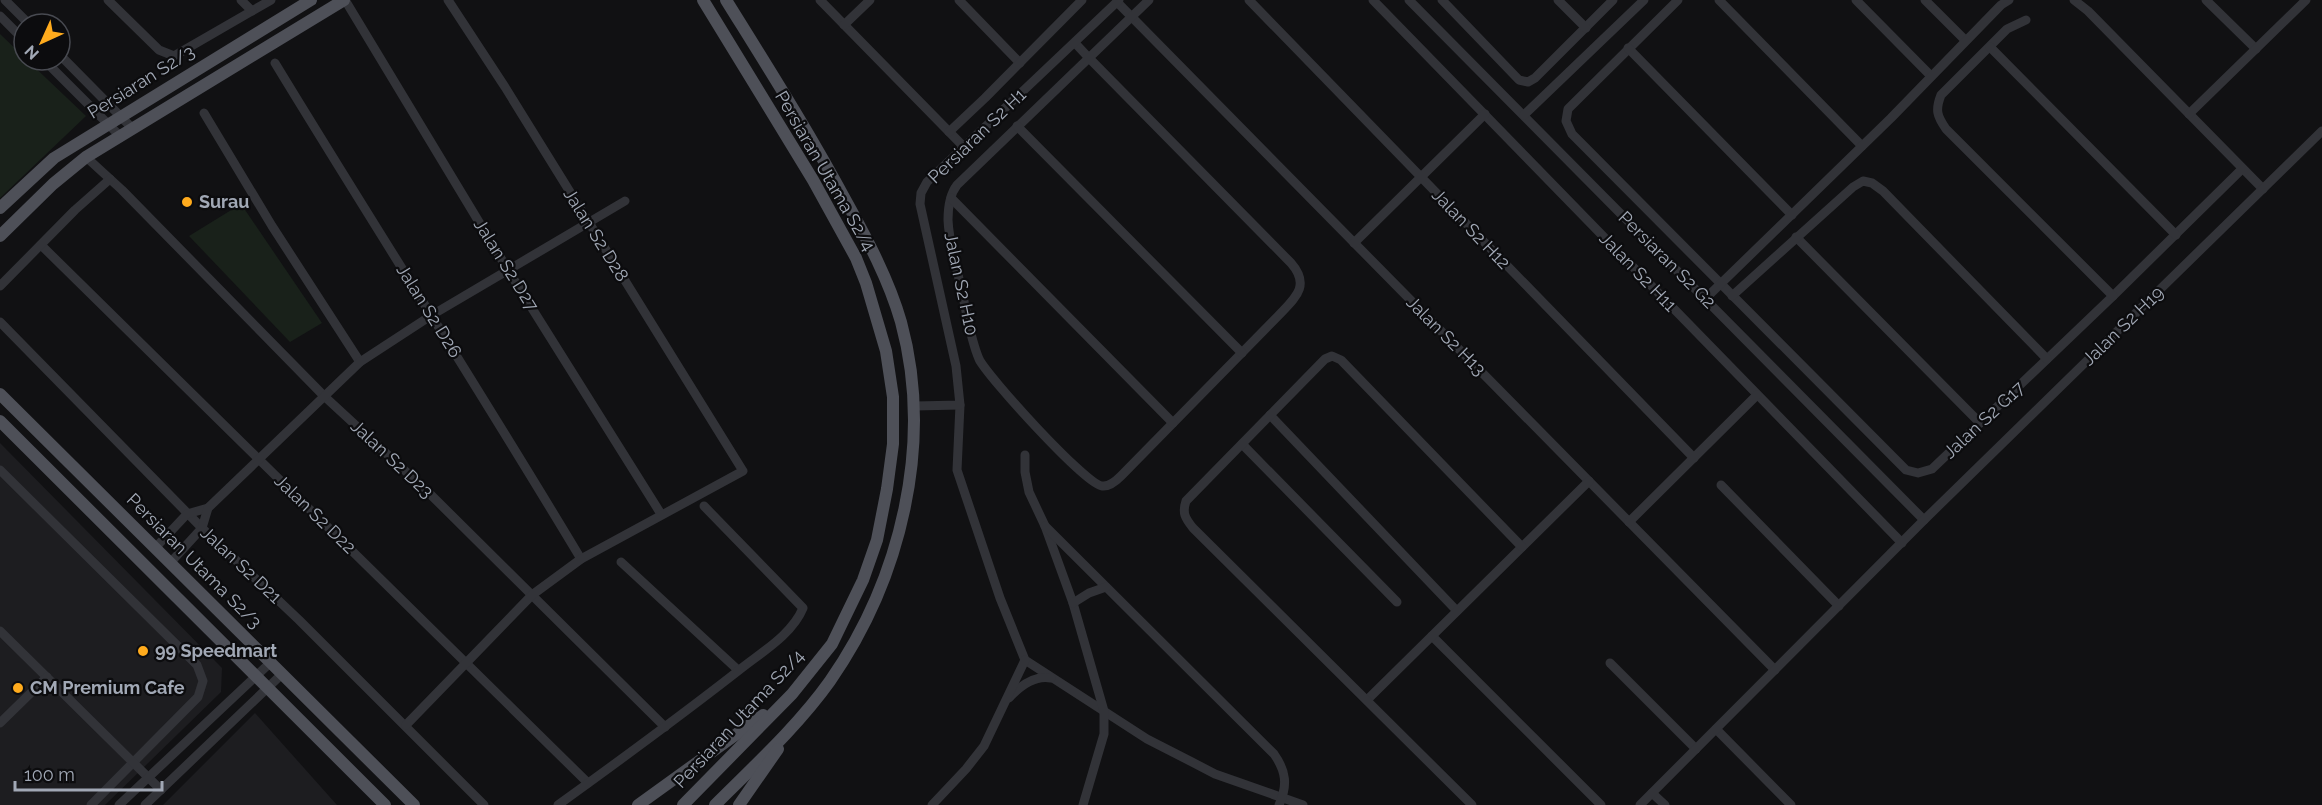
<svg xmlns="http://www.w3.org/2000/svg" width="2322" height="805" viewBox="0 0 2322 805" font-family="Raleway,sans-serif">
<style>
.built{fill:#1d1d20}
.green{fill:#19211a}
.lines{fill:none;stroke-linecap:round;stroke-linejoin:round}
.minor{stroke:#323338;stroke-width:9}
.major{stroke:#4e5058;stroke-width:12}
.poi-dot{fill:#ffab1d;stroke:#0c0c0e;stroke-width:2}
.labels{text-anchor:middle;stroke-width:4.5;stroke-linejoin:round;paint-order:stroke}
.street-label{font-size:18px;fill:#a1a8b5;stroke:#0c0c0e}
.poi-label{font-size:18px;font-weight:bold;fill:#a1a8b5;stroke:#0c0c0e;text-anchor:start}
</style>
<rect width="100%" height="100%" fill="#111113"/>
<g class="built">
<path d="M 0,443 L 222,668 L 221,692 L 105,805 L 0,805 Z"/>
<path d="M 255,713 L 337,805 L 163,805 Z"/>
</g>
<g class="green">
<path d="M 0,34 L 24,57 L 24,60 L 27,60 L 86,116 L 0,198 Z"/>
<path d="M 241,204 L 322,323 L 290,342 L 189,236 Z"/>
</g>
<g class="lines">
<g class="minor">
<path d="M 5,0 L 29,24"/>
<path d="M 108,0 L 159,50 L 174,56 L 271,0"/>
<path d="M 241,0 L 252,11"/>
<path d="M 345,0 L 508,270 L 661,514"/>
<path d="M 820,0 L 964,147"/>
<path d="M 959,0 L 1020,63"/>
<path d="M 1249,0 L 1694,458"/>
<path d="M 1373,0 L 1902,543"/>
<path d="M 1409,0 L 1924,520"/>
<path d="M 1442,0 L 1519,80 L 1528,82 L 1535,78 L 1613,0"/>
<path d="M 1558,0 L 1586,28"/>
<path d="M 1678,0 L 1568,109 L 1566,121 L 1572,134 L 1906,470 L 1918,473 L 1932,469 L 2113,296 L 2242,169"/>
<path d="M 1719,0 L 1862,146"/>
<path d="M 1856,0 L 1931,76"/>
<path d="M 1925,0 L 1965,40"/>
<path d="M 2074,0 L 2088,11 L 2263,189"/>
<path d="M 2206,0 L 2256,49"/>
<path d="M 1117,2 L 1775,670"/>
<path d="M 0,16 L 24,40"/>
<path d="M 2026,20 L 2007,29 L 1941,95 C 1935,110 1937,116 1946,129 L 2113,296"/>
<path d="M 844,25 L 870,0"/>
<path d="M 1075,43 L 1089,58 L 1291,263 C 1311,286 1295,298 1278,316 L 1121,476 C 1116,481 1109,487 1102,486 C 1086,485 987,376 979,359 C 970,338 967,314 962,292 C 957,268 949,244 948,220 C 948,209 950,194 957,185 L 1149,0"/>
<path d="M 1990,47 L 2176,235"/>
<path d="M 1628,48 L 1792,215"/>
<path d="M 60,55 L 133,129"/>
<path d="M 44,60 L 121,137"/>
<path d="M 275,63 C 376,229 481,392 581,559"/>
<path d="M 204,113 L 272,226 L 360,362"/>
<path d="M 2189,114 L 2306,0"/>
<path d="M 1524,115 L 1644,0"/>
<path d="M 1017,126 L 1242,353"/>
<path d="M 949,132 L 985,98 L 1082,0"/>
<path d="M 86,157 L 122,190 L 324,396 L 427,491 L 665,727"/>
<path d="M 951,198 L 1173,423"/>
<path d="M 1796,237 L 1980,423"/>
<path d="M 1354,243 L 1485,114"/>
<path d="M 41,245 L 588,783"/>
<path d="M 0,286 L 75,210 L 110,179"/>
<path d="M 1732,296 L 1853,187 L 1863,181 L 1872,183 L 1883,191 L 2047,359"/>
<path d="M 1706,298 L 1891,118 L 2001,5 L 2009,0"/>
<path d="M 0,322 L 202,528 L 299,620 L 484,805"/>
<path d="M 960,405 L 957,470 L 1000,598 L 1025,660 L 1147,739 L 1192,762 L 1215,774 L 1303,805"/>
<path d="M 915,406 L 960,405 L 956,366 L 920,204 L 921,193 L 927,182 L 1119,0"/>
<path d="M 1270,415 L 1457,611"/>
<path d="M 1242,444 L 1397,602"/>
<path d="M 1025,455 L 1025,472 L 1029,492 L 1045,526 L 1073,603 L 1104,711 L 1104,734 L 1083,805"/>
<path d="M 0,470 L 197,665 L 203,681 L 198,697 L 91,805"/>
<path d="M 1721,485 L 1839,606"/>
<path d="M 1629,522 L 1757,395"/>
<path d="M 1045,526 L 1274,754 C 1286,771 1288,785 1279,805"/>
<path d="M 156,547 L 187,514 L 208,508"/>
<path d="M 171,562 L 202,528 L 208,508 L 360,362 L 432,315 L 625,201"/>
<path d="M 621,562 L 738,670"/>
<path d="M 1073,603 L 1089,593 L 1106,587"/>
<path d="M 0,631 L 161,790"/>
<path d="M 1432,636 L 1601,805"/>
<path d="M 1610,663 L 1696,749"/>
<path d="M 1009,698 C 1020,686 1035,675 1051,678"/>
<path d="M 1368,699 L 1589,481"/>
<path d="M 0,723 L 47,677"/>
<path d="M 406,725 L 532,595 L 581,559 L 743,471 L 505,87 L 448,0"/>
<path d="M 1716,729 L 1791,805"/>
<path d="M 1652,793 L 1665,805"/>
<path d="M 119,805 L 271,662"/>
<path d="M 145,805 L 282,674"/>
<path d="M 558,805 C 619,761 679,717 738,671 C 760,653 792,635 803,608 L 704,506"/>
<path d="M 932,805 L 966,769 L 984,746 L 1025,660"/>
<path d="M 1472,805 L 1193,528 C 1185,518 1182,513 1186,501 L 1325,359 L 1332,356 L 1341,360 L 1522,547"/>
<path d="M 1640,805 L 1924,520 L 2322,131"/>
</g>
<g class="major">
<path d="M 0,208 L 54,158 L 311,0"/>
<path d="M 0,236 L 53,184 L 86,157 L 344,0"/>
<path d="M 0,394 L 414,805"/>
<path d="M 0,421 L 385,805"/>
<path d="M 638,805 L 763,715"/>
<path d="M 683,805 L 792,694 L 832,644 L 863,580 L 877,540 L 887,489 L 893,444 L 893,397 L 886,351 L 866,283 L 856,258 L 813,180 L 703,0"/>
<path d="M 715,805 C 754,766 798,726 830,681 C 901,579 934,443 901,322 C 889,280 867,239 846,201 C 809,132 767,66 726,0"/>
<path d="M 739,805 L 778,749"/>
</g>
</g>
<g class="poi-dot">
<circle cx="187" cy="202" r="6"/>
<circle cx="143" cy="651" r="6"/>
<circle cx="18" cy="688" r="6"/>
</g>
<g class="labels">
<g class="street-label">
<text transform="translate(141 82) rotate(-32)" y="6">Persiaran S2/3</text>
<text transform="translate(977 136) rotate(-44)" y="6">Persiaran S2 H1</text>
<text transform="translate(825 171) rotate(60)" y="6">Persiaran Utama S2/4</text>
<text transform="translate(1471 229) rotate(46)" y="6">Jalan S2 H12</text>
<text transform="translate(596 235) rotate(58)" y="6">Jalan S2 D28</text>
<text transform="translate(1667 260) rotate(45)" y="6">Persiaran S2 G2</text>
<text transform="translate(506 265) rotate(58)" y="6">Jalan S2 D27</text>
<text transform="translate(1638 272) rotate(46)" y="6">Jalan S2 H11</text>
<text transform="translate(961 284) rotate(78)" y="6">Jalan S2 H10</text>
<text transform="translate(429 311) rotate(58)" y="6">Jalan S2 D26</text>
<text transform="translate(2123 326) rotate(-44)" y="6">Jalan S2 H19</text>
<text transform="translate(1446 336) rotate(45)" y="6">Jalan S2 H13</text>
<text transform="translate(1984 420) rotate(-43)" y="6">Jalan S2 G17</text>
<text transform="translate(392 459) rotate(43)" y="6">Jalan S2 D23</text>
<text transform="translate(315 514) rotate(44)" y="6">Jalan S2 D22</text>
<text transform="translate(194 561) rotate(45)" y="6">Persiaran Utama S2/3</text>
<text transform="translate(241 565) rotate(43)" y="6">Jalan S2 D21</text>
<text transform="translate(739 719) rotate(-47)" y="6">Persiaran Utama S2/4</text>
</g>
<g class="poi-label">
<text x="199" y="208">Surau</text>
<text x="155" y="657">99 Speedmart</text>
<text x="30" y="694">CM Premium Cafe</text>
</g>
</g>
<g transform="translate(42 42) rotate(225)"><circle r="28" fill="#0c0c0e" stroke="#484a51" stroke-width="1.5"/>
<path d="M0-4.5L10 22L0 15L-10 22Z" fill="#ffab1d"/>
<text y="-9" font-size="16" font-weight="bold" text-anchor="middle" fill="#a1a8b5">N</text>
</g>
<path d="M15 781v9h147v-9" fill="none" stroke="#a1a8b5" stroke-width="3"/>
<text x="24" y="781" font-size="18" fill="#a1a8b5" stroke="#0c0c0e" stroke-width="4.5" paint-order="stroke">100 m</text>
</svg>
